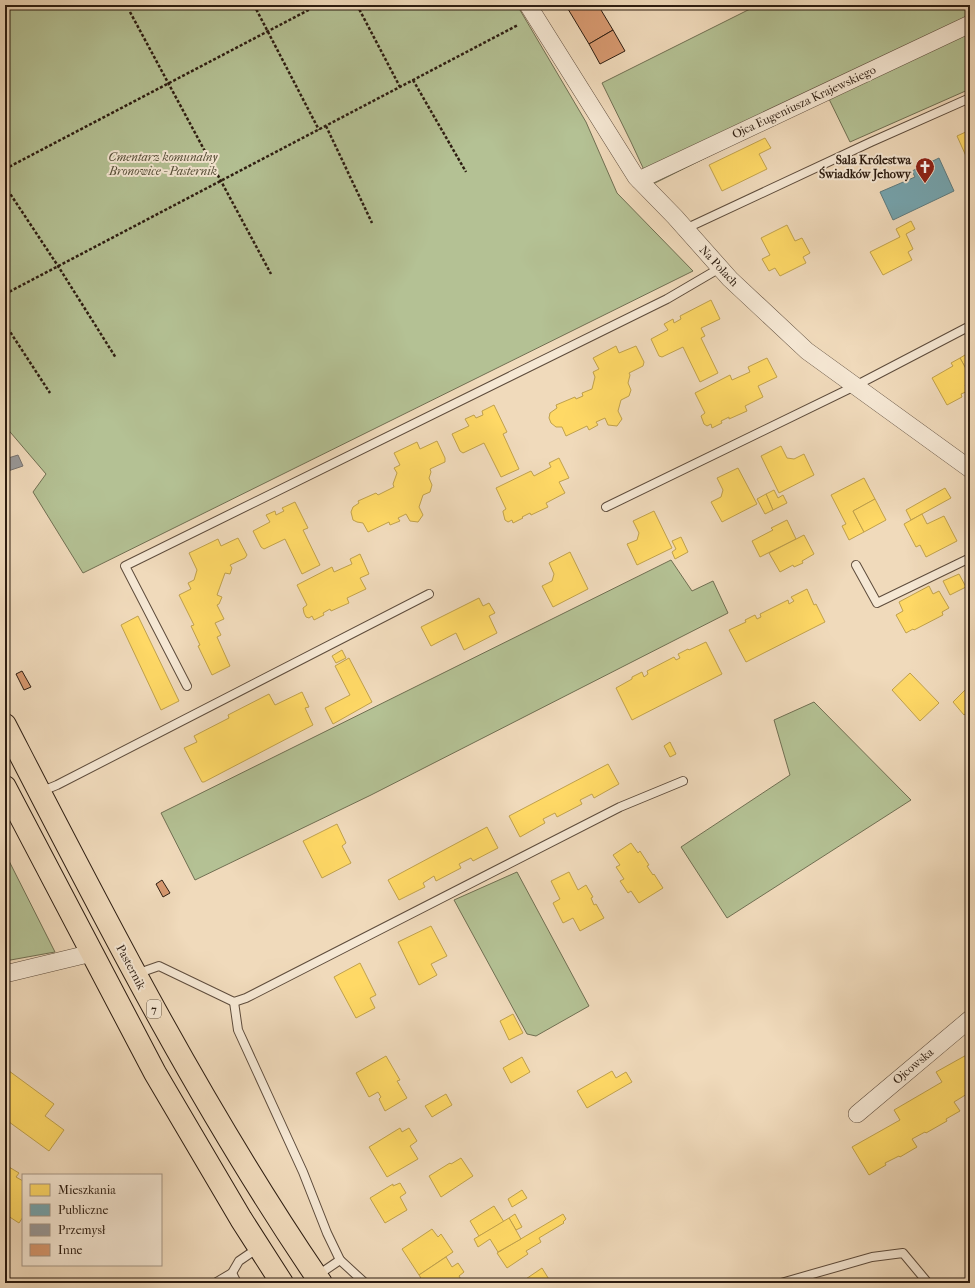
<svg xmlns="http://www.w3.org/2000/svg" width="975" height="1288" viewBox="0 0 975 1288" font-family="'IM FELL French Canon',serif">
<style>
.green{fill:#b4c194;stroke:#706f52}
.homes{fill:#ffd966;stroke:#c0a14c}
.public{fill:#76a5af;stroke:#607c80}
.industry{fill:#999;stroke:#797470}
.building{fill:#d79970;stroke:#2d1d11}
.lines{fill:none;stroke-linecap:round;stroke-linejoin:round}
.lane-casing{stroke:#5e4c3c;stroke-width:10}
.street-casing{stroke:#5e4c3c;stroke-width:18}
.primary-casing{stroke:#2d1d11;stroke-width:24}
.path{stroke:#2d1d11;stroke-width:2.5;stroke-dasharray:3 2;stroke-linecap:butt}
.lane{stroke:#f5e7d3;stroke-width:8}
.street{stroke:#f5e7d3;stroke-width:17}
.primary{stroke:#f0dabb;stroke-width:22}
.labels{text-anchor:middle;stroke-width:4;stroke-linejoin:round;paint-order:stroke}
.shield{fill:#f5e7d3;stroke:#695a4b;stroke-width:1}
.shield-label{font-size:11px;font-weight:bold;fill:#2d1d11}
.street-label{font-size:12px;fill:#2d1d11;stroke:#f5e7d3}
.park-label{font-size:12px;font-style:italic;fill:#564e38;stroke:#f5e7d3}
.poi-label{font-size:12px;font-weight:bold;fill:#2d1d11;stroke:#f5e7d3;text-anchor:end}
</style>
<rect width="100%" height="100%" fill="#f0dabb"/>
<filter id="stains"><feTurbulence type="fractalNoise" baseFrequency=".005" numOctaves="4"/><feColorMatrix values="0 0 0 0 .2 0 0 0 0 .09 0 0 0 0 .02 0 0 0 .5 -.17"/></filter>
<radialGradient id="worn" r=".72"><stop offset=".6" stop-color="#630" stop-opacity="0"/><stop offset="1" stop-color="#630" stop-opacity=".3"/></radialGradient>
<g class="green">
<path d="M 5,5 L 517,5 L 586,122 L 617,193 L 693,271 L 83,573 L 33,492 L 46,474 L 5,426 Z"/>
<path d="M 758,5 L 970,5 L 970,89 L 850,142 L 828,97 L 651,185 L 631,142 L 602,83 Z"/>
<path d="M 671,560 L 692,591 L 713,581 L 728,613 L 371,795 L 195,880 L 161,813 Z"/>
<path d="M 814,702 L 911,800 L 727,918 L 681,847 L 790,775 L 774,720 Z"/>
<path d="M 5,853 L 55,952 L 5,961 Z"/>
<path d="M 517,872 L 589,1006 L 536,1036 L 527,1034 L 454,900 Z"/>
</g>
<g class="homes">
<path d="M 970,130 L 970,165 L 957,136 Z"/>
<path d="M 765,138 L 771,148 L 759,154 L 767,169 L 722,191 L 709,165 Z"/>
<path d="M 911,221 L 915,229 L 906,234 L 913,249 L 908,252 L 912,260 L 883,275 L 870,252 L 900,237 L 896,229 Z"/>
<path d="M 787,225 L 795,241 L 802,238 L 810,253 L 803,257 L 806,263 L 780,276 L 775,268 L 769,271 L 762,259 L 770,255 L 761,238 Z"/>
<path d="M 711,300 L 720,319 L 701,328 L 705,336 L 701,338 L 718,373 L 700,382 L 683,347 L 662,357 L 659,356 L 651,339 L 668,330 L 664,324 L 673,319 L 674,323 L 681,319 L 680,316 Z"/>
<path d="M 616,346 L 619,353 L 636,346 L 644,362 L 643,366 L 629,373 L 630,375 L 628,383 L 631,390 L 629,396 L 621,400 L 618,411 L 622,419 L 617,426 L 608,425 L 605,418 L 596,422 L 598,425 L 589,430 L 587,426 L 566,436 L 562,427 L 556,427 L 551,423 L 549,418 L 550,413 L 557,408 L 556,405 L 575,397 L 576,399 L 583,396 L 582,393 L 592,389 L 595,377 L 593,372 L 599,369 L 593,358 Z"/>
<path d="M 970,352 L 970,376 L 960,358 Z"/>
<path d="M 767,358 L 777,377 L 758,386 L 763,397 L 745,406 L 747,411 L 729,419 L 729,417 L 721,421 L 722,423 L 712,428 L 711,424 L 707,426 L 704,424 L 701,416 L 705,413 L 695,393 L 730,375 L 732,380 L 750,372 L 748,367 Z"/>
<path d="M 960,358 L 970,376 L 970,382 L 965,385 L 968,391 L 961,394 L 962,397 L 947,405 L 932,378 L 953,366 L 951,363 Z"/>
<path d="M 494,405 L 507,432 L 503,434 L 519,469 L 501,477 L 484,443 L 463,453 L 460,451 L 452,434 L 469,426 L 465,419 L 474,415 L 476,418 L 483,415 L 482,411 Z"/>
<path d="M 437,441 L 445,458 L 445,462 L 430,469 L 431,472 L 429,478 L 432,485 L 430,492 L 423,495 L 419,507 L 423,515 L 418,522 L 410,521 L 406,514 L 398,518 L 400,521 L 390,525 L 389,522 L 368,532 L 363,523 L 357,522 L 353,520 L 351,512 L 353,507 L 359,503 L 358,501 L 376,493 L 378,495 L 394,487 L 393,484 L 397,473 L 394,468 L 400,465 L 394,453 L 417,442 L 420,449 Z"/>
<path d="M 781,446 L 787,458 L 794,459 L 804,454 L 814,475 L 779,493 L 761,456 Z"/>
<path d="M 559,458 L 569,478 L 559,482 L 565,493 L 546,503 L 548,507 L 531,515 L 530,513 L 522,517 L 523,518 L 513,523 L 512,520 L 508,522 L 505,520 L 503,512 L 503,511 L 506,509 L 496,488 L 531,471 L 534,476 L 551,467 L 549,463 Z"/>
<path d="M 738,468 L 757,504 L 722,522 L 711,502 L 721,497 L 723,490 L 717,478 Z"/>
<path d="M 864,478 L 875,499 L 853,511 L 864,532 L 849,540 L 842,526 L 846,524 L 831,495 Z"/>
<path d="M 945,488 L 951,498 L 911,520 L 906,510 Z"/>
<path d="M 774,490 L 778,498 L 783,495 L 787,503 L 773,510 L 766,494 Z"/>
<path d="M 766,494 L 773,510 L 765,514 L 757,499 Z"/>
<path d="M 875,499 L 886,520 L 864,532 L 853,511 Z"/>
<path d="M 295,502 L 308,528 L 303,530 L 320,565 L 302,574 L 285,539 L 264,549 L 261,547 L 253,531 L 270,522 L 266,515 L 275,511 L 276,515 L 284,511 L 282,508 Z"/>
<path d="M 654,511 L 672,548 L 637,565 L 627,544 L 637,540 L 639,533 L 633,521 Z"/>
<path d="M 922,514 L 927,524 L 944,516 L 957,541 L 926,557 L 920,545 L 916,547 L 904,524 Z"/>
<path d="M 787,520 L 796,539 L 760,557 L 752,541 L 773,530 L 771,528 Z"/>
<path d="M 804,535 L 814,554 L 802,561 L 803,563 L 794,567 L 793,565 L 780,572 L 769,553 Z"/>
<path d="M 681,537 L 688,552 L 675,559 L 672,552 L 676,549 L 672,541 Z"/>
<path d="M 238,538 L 247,555 L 245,558 L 230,565 L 232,568 L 230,574 L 225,573 L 217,595 L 222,597 L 219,604 L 217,605 L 224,619 L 215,623 L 221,635 L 217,637 L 230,666 L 212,675 L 198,646 L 200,645 L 191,626 L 194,625 L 179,595 L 191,589 L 188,583 L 194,580 L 197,570 L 189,553 L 218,539 L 221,546 Z"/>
<path d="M 570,552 L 588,589 L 553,607 L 542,586 L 552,581 L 554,574 L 549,563 Z"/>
<path d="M 360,554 L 369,574 L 360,578 L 366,589 L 347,598 L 349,603 L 331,611 L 330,609 L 323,613 L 324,615 L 314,620 L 312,616 L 309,618 L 306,617 L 304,613 L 303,608 L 307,605 L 297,585 L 332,567 L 334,572 L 352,564 L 350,559 Z"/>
<path d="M 959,574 L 966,587 L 950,595 L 943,581 Z"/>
<path d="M 929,586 L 933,594 L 939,591 L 949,608 L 942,612 L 943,615 L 914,630 L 913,629 L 906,633 L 896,615 L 903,611 L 899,602 Z"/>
<path d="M 807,589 L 814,605 L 816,604 L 825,622 L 746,662 L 729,630 L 746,622 L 745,620 L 755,615 L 757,619 L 761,617 L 760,614 L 788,600 L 789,604 L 794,601 L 791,597 Z"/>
<path d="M 479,598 L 483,606 L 489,603 L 495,613 L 489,616 L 497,633 L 464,650 L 456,633 L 431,646 L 421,627 Z"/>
<path d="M 138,616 L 179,701 L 161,710 L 121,625 Z"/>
<path d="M 706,642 L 722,674 L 632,720 L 616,688 L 632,679 L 632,677 L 642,672 L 644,677 L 648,674 L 647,671 L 674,657 L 676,660 L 680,658 L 678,654 L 688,649 L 689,650 Z"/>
<path d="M 342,650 L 346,658 L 336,663 L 332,656 Z"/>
<path d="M 349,658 L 372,702 L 333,724 L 325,708 L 350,695 L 335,666 Z"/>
<path d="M 910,673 L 939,703 L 920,721 L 892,690 Z"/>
<path d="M 968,687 L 970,689 L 970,710 L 964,715 L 953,702 Z"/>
<path d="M 302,692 L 309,707 L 305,708 L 313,725 L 204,782 L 202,782 L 184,748 L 197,742 L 194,736 L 229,718 L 228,715 L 269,694 L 275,705 Z"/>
<path d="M 670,742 L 676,754 L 670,757 L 664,746 Z"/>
<path d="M 608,764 L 619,784 L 594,798 L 592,794 L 580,800 L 582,804 L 557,817 L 555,813 L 543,819 L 545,823 L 520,837 L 509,816 Z"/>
<path d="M 337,824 L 346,843 L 342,846 L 351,863 L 322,878 L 303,841 Z"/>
<path d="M 487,827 L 498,848 L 473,861 L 471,858 L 459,864 L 461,868 L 436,881 L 434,876 L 423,883 L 425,887 L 399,900 L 388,880 Z"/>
<path d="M 631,843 L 638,853 L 640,851 L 649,865 L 647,866 L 653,875 L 654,874 L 663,888 L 639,903 L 631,891 L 628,893 L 620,881 L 624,879 L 616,867 L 620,865 L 613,855 Z"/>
<path d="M 569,872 L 578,890 L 586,885 L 593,897 L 591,898 L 594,905 L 596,904 L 604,918 L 580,931 L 573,918 L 563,923 L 553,903 L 560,899 L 551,881 Z"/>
<path d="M 431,926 L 447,956 L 431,964 L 437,975 L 419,985 L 398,942 Z"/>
<path d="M 360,963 L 376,995 L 370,998 L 375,1008 L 356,1018 L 334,977 Z"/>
<path d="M 513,1014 L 523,1033 L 509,1040 L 500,1021 Z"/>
<path d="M 970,1053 L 970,1094 L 968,1096 L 967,1094 L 954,1102 L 960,1111 L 946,1119 L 947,1121 L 926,1133 L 925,1132 L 912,1139 L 917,1147 L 900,1157 L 899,1156 L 885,1163 L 886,1165 L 869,1175 L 852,1147 L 900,1120 L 894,1110 L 942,1082 L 936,1072 Z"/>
<path d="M 386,1056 L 400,1080 L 397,1081 L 407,1098 L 385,1111 L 379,1099 L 381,1097 L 378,1092 L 369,1097 L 356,1073 Z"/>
<path d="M 522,1057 L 530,1072 L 511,1083 L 503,1068 Z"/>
<path d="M 5,1068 L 54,1104 L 45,1116 L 64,1130 L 49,1151 L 5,1119 Z"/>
<path d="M 612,1071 L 616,1078 L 626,1072 L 632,1082 L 587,1108 L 577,1091 Z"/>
<path d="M 446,1094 L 452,1105 L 432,1117 L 425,1106 Z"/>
<path d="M 400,1128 L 402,1132 L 409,1128 L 417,1141 L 410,1146 L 418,1159 L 387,1177 L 369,1147 Z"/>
<path d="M 461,1158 L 473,1176 L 441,1197 L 429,1176 L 450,1163 L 451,1164 Z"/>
<path d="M 9,1167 L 19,1173 L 16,1177 L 23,1181 L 23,1217 L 19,1223 L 5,1214 L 5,1169 L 7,1171 Z"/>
<path d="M 400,1183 L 406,1193 L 400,1197 L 407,1210 L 385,1223 L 370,1198 L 393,1184 L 393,1186 Z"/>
<path d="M 522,1190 L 527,1198 L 512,1207 L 508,1199 Z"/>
<path d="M 494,1206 L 504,1222 L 479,1236 L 470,1221 Z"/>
<path d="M 515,1214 L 522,1227 L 516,1230 L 509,1218 Z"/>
<path d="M 563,1214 L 566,1219 L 563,1222 L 564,1223 L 539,1238 L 541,1242 L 526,1251 L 528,1254 L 507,1268 L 497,1253 Z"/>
<path d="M 509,1218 L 521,1239 L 498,1252 L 490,1239 L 478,1247 L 474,1239 Z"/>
<path d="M 432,1229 L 438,1237 L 441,1234 L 453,1252 L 419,1275 L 402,1249 Z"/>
<path d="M 446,1257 L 452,1267 L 458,1263 L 464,1272 L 459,1276 L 463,1283 L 424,1283 L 419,1275 Z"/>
<path d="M 542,1268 L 550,1281 L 547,1283 L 520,1283 Z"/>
</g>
<path class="public" d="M 939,158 L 954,191 L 893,220 L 880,192 L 915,177 L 912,171 Z"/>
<path class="industry" d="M 18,455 L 23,466 L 5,472 L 5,459 Z"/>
<g class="building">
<path d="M 576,5 L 598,5 L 613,30 L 589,44 L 568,9 Z"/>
<path d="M 613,30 L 625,51 L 600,64 L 589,44 Z"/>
<path d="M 22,671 L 31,687 L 24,690 L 16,674 Z"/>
<path d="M 162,880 L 170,893 L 163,897 L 156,884 Z"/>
</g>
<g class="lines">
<g class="lane-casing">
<g id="lane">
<path d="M 685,229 L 871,142 L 970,98"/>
<path d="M 606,507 L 855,386 L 970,326"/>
<path d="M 856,565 L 877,603 L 970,558"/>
<path d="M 187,686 L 125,566 L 667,299 L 720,268"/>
<path d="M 40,792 L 57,785 L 429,594"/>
<path d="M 136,974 L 159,966 L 234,1002 L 246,998 L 620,807 L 683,781"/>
<path d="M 234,1002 L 238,1030 L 303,1172 L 327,1233 L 340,1260 L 318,1275"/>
<path d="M 340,1260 L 365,1283"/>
<path d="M 232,1273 L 237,1283"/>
<path d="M 215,1283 L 232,1273 L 239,1261 L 258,1248"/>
<path d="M 781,1283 L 872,1257 L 903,1253 L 928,1283"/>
</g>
</g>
<g class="street-casing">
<g id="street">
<path d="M 528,5 L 636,177 L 675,217 L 730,279 L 807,351 L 970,469"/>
<path d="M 639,180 L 970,24"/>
<path d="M 5,974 L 92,953"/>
<path d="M 857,1114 L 970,1019"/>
</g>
</g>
<g class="primary-casing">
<g id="primary">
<path d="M 5,725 C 103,915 200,1106 321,1283"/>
<path d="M 5,787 L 155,1073 L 241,1219 L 282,1283"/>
</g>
</g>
<g class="path">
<path d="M 254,5 L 319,130"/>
<path d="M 357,5 L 400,87"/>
<path d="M 130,12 L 271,274"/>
<path d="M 413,80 L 466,172"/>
<path d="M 326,126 L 372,223"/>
<path d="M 5,169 L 318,5"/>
<path d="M 5,186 L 58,266 L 116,358"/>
<path d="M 5,294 L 518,25"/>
<path d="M 5,324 L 50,393"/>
</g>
<use href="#lane" class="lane"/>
<use href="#street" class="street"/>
<use href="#primary" class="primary"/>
</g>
<defs>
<g id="church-pin" transform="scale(1)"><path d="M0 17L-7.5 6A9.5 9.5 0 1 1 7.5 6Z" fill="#8f2418" stroke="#f5e7d3"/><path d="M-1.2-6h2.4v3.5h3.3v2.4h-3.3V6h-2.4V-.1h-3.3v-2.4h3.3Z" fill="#fff"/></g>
</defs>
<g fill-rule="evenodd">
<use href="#church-pin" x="925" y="167"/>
</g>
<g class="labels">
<rect class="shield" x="147" y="1000" width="14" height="18" rx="3"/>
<g class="shield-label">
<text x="154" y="1013">7</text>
</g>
<g class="street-label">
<text transform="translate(804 102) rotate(-25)" y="4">Ojca Eugeniusza Krajewskiego</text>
<text transform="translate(719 266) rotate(47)" y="4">Na Polach</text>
<text transform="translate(131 967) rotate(62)" y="4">Pasternik</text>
<text transform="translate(913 1066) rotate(-40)" y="4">Ojcowska</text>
</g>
<g class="park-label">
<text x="163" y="161">Cmentarz komunalny<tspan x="163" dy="14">Bronowice - Pasternik</tspan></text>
</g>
<g class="poi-label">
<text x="911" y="164">Sala Królestwa<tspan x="911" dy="14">Świadków Jehowy</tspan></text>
</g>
</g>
<rect width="975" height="1288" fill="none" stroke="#f0dabb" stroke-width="20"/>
<rect x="6" y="6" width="963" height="1276" fill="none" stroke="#2d1d11" stroke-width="2"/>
<rect x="10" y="10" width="955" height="1268" fill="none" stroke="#2d1d11"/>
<rect x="22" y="1174" width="140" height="92" fill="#f5e7d3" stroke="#a59685"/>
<rect x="30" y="1184" width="20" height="12" fill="#ffd966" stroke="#a59685"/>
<text x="58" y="1194" font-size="12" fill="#2d1d11">Mieszkania</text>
<rect x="30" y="1204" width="20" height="12" fill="#76a5af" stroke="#a59685"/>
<text x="58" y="1214" font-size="12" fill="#2d1d11">Publiczne</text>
<rect x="30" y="1224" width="20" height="12" fill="#999999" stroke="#a59685"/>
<text x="58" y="1234" font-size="12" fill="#2d1d11">Przemysł</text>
<rect x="30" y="1244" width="20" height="12" fill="#d79970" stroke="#a59685"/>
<text x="58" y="1254" font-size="12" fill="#2d1d11">Inne</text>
<rect width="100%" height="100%" filter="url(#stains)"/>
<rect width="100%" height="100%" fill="url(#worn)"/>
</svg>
